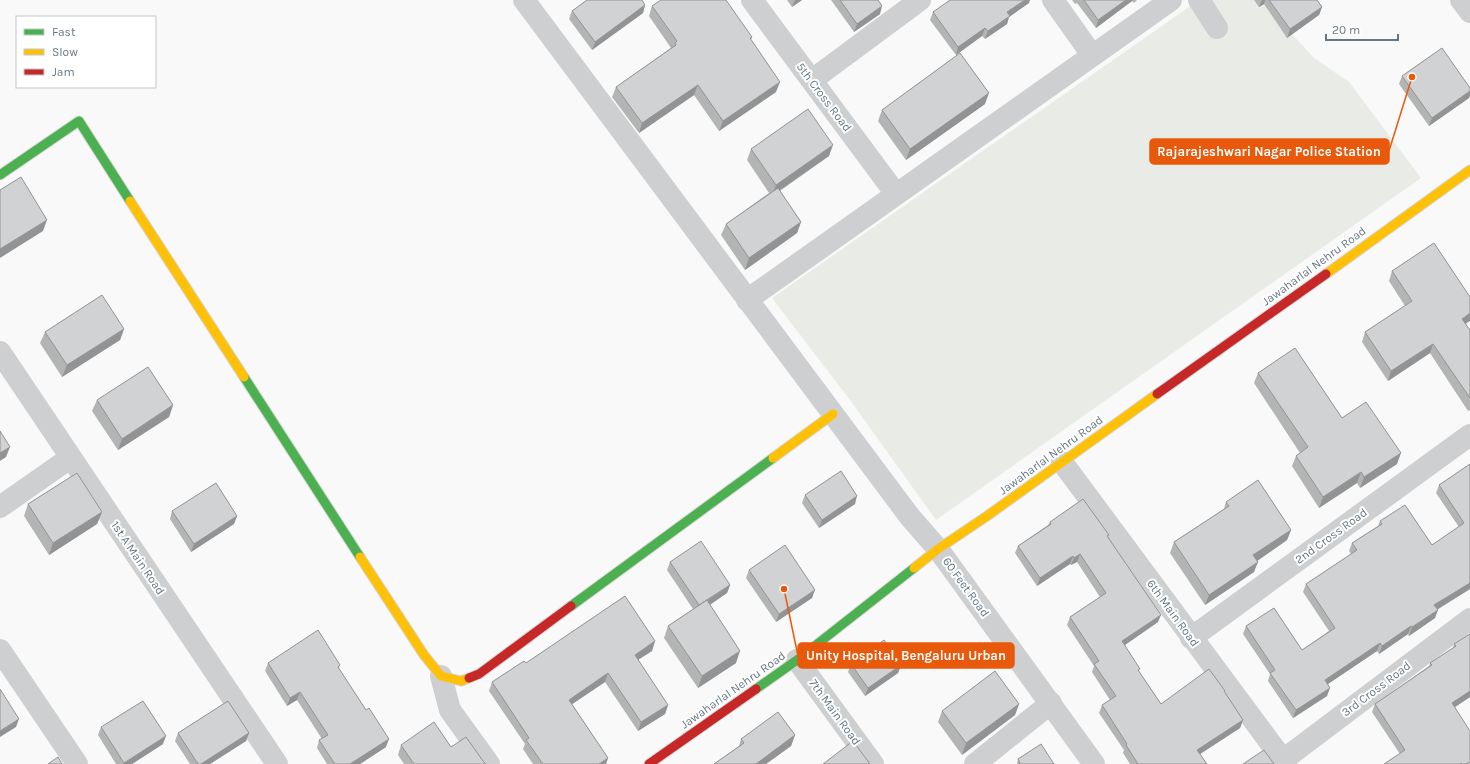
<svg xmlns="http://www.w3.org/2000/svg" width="1470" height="764" viewBox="0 0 1470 764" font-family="Karla,sans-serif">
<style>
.green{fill:#e8ebe6}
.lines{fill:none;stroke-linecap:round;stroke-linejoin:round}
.fast-casing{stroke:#d5d6d7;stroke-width:11}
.slow-casing{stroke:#d5d6d7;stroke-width:11}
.jam-casing{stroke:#d5d6d7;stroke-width:11}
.street{stroke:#cecfd0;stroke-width:22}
.fast{stroke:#4caf50;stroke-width:9}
.slow{stroke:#ffc107;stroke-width:9}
.jam{stroke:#c62828;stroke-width:9}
.wall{fill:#b3b5b5}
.shaded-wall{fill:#929394}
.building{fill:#d0d2d3;stroke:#929394}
.labels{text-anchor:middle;stroke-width:4;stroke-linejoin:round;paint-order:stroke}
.street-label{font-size:12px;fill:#657683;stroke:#fff}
.leader{fill:none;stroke:#e8590c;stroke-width:1.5}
.callout-dot{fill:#e8590c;stroke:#fff;stroke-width:1.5}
.callout{fill:#e8590c;stroke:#e8590c;stroke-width:1.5}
.callout-label{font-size:13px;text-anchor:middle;font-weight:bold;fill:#fff}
</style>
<rect width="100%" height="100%" fill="#f9f9f9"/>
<path class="green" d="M 1199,0 L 1261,0 L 1314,58 L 1349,82 L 1421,178 L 936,520 L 850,400 L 772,298 Z"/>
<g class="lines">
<g class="fast-casing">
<g id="fast">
<path d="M 0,175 L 79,121 L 130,201"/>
<path d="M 244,377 L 360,557"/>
<path d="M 571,606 L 773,458"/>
<path d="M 756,689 L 797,660 L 914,568"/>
</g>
</g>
<g class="slow-casing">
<g id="slow">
<path d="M 130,201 L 244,377"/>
<path d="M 1326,274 L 1470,170"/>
<path d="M 773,458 L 833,414"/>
<path d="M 360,557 L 424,655 L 441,676 L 461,681 L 469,678"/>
<path d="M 914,568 L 938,549 L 987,516 L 1157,394"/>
</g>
</g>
<g class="jam-casing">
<g id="jam">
<path d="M 1157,394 L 1326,274"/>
<path d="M 469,678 L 479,674 L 571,606"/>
<path d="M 649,764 L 756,689"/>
</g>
</g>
<g class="street">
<path d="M 524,0 L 910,517 L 938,549 L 1094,764"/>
<path d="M 752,0 L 896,194"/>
<path d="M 1053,0 L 1092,55"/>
<path d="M 1199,0 L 1217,28"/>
<path d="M 1461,0 L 1470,12"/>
<path d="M 812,80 L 920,0"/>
<path d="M 747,300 L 1171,0"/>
<path d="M 0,352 L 277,764"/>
<path d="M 1062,462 L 1286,764"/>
<path d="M 0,507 L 70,458"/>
<path d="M 1191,638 L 1470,435"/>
<path d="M 0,650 L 77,764"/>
<path d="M 797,660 L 873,764"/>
<path d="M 441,676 L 450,710 L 489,764"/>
<path d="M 1283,760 L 1470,619"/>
<path d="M 975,764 L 1051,703"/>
</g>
<use href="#fast" class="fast"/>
<use href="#slow" class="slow"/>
<use href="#jam" class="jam"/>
</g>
<g class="wall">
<path d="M 787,0 L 802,0 L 792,7 Z"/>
<path d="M 831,0 L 878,0 L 880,14 L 854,32 Z"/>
<path d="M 1072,0 L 1137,0 L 1134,3 L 1132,1 L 1096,28 L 1077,3 L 1075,4 Z"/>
<path d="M 1254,0 L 1317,0 L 1322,7 L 1319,15 L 1287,38 L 1264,4 L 1259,7 Z"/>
<path d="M 1029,3 L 1009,17 L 1007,24 L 985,39 L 982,36 L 956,55 L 930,20 L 933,12 Z"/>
<path d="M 645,5 L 643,13 L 592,50 L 569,19 L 572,11 Z"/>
<path d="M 652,6 L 752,37 L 751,40 L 776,92 L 719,131 L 694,95 L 639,133 L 612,97 L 616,87 L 671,48 L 649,16 Z"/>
<path d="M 1402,76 L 1470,88 L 1470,95 L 1469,98 L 1429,126 L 1399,84 Z"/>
<path d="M 985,104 L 906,160 L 878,121 L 882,110 Z"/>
<path d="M 751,149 L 829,156 L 780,191 L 801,222 L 797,233 L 745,270 L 721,235 L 726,224 L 769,193 L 747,160 Z"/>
<path d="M 1392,271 L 1466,324 L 1470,330 L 1470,410 L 1468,411 L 1430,353 L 1388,381 L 1362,342 L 1365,332 L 1405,306 L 1389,281 Z"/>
<path d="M 124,329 L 120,340 L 62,377 L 40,343 L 45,332 Z"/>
<path d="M 1258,373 L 1342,418 L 1397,464 L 1360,488 L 1357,483 L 1319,508 L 1292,466 L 1296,456 L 1300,453 L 1254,383 Z"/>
<path d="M 97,400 L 173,405 L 169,417 L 118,450 L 92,411 Z"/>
<path d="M 1470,464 L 1470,589 L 1437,610 L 1435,618 L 1409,636 L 1408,634 L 1379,654 L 1377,651 L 1328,684 L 1327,696 L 1293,718 L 1268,681 L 1270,674 L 1243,634 L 1246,626 L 1302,650 L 1329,631 L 1303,592 L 1306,584 L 1351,554 L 1349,551 L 1352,543 L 1378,526 L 1380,521 L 1432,545 L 1459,527 L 1436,493 L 1439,485 Z"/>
<path d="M 805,495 L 855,504 L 819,528 L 802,503 Z"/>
<path d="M 1226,502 L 1291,530 L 1287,540 L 1257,561 L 1254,572 L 1205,605 L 1170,553 L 1174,542 L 1224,509 Z"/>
<path d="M 28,504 L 102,512 L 97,524 L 49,555 L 24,516 Z"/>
<path d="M 172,511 L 237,516 L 234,524 L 191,552 L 170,519 Z"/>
<path d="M 1050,522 L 1108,537 L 1158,622 L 1125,645 L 1139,671 L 1161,704 L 1224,692 L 1243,720 L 1240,728 L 1200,754 L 1207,764 L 1130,764 L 1123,753 L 1124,750 L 1099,713 L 1102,705 L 1110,700 L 1092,672 L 1094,666 L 1067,625 L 1070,617 L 1100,597 L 1077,562 L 1071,565 L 1070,564 L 1037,586 L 1015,553 L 1018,546 L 1048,525 Z"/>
<path d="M 670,562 L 730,585 L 727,593 L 710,605 L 736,663 L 698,688 L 664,638 L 668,626 L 693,609 L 667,570 Z"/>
<path d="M 749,570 L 812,598 L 776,622 L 746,578 Z"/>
<path d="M 1470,634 L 1470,697 L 1455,707 L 1470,764 L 1384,764 L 1400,754 L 1372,712 L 1375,704 L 1429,666 L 1430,663 L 1453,648 L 1454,644 Z"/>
<path d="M 655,641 L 652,651 L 638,660 L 668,705 L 665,714 L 638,731 L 605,682 L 572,704 L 608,758 L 606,764 L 533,764 L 523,749 L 525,744 L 489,691 L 492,682 L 526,663 Z"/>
<path d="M 268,663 L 340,665 L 339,668 L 386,747 L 360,764 L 327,764 L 317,748 L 319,740 L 322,739 L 297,700 L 287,706 L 265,671 Z"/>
<path d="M 851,664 L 901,665 L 898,673 L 865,696 L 848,672 Z"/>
<path d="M 1019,704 L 1015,715 L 962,755 L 938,722 L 942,711 Z"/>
<path d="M 101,727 L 163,744 L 132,764 L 116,764 L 98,735 Z"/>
<path d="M 178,733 L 249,733 L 246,741 L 210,764 L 190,764 L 175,741 Z"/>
<path d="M 795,735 L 791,746 L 766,764 L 714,764 L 739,746 L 741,739 Z"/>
<path d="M 401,745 L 451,747 L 483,761 L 486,764 L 404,764 L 398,755 Z"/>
<path d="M 1018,759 L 1054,764 L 1017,764 Z"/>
</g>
<g class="shaded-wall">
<path d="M 795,0 L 802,0 L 792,7 Z"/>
<path d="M 1025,0 L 1030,0 L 1029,3 L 1009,17 L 1007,24 L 985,39 L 988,31 L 1007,12 Z"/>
<path d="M 1126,0 L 1133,0 L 1132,1 L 1096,28 L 1098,20 Z"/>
<path d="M 1262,0 L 1265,0 L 1264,4 L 1259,7 Z"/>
<path d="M 645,5 L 643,13 L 592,50 L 595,42 Z"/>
<path d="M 882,6 L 880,14 L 854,32 L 857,24 Z"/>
<path d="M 1322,7 L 1319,15 L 1287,38 L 1290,29 Z"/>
<path d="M 985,28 L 982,36 L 956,55 L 958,47 Z"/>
<path d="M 780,82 L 776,92 L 719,131 L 723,121 Z"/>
<path d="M 698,85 L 694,95 L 639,133 L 642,123 Z"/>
<path d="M 1470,91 L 1470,95 L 1469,98 L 1429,126 L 1432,118 Z"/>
<path d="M 989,93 L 985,104 L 906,160 L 910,149 Z"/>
<path d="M 833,145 L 829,156 L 771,196 L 776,185 Z"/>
<path d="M 47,220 L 43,231 L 0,258 L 0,249 Z"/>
<path d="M 801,222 L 797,233 L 745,270 L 749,258 Z"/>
<path d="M 1470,313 L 1470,321 L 1459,328 L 1462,319 Z"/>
<path d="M 124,329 L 120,340 L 62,377 L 67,365 Z"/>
<path d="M 1433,344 L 1430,353 L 1388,381 L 1391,371 Z"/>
<path d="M 173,405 L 169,417 L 118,450 L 122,439 Z"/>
<path d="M 10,447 L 6,457 L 0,461 L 0,453 Z"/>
<path d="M 1401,453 L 1397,464 L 1360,488 L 1364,477 Z"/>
<path d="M 1361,472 L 1357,483 L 1319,508 L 1323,497 Z"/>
<path d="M 857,496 L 855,504 L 819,528 L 822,520 Z"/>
<path d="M 102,512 L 97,524 L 49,555 L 53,543 Z"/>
<path d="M 237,516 L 234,524 L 191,552 L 194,544 Z"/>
<path d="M 1291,530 L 1287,540 L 1250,566 L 1253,555 Z"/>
<path d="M 1080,554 L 1077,562 L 1071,565 L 1074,558 Z"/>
<path d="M 1073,556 L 1070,564 L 1037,586 L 1040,578 Z"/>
<path d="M 1258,562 L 1254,572 L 1205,605 L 1209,595 Z"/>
<path d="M 1470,583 L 1470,589 L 1431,613 L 1434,605 Z"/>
<path d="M 730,585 L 727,593 L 696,614 L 699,606 Z"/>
<path d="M 815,590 L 812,598 L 776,622 L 779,614 Z"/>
<path d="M 1438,610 L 1435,618 L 1409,636 L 1412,627 Z"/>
<path d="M 1161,615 L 1158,622 L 1119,649 L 1122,641 Z"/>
<path d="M 1411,626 L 1408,634 L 1379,654 L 1382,646 Z"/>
<path d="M 655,641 L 652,651 L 631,664 L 635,655 Z"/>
<path d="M 1380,643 L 1377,651 L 1322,688 L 1325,680 Z"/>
<path d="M 740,651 L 736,663 L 698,688 L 702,676 Z"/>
<path d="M 901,665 L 898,673 L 865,696 L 868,688 Z"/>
<path d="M 608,673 L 605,682 L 565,709 L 569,700 Z"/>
<path d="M 1330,688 L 1327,696 L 1293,718 L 1296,710 Z"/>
<path d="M 1470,691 L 1470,697 L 1449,711 L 1452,703 Z"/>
<path d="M 300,692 L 297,700 L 287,706 L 290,698 Z"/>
<path d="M 1019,704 L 1015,715 L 962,755 L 966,743 Z"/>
<path d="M 668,705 L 665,714 L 638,731 L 641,722 Z"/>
<path d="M 19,719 L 16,727 L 0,737 L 0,731 Z"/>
<path d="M 1243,720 L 1240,728 L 1194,758 L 1197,750 Z"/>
<path d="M 249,733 L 246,741 L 210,764 L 201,764 Z"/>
<path d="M 795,735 L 791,746 L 766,764 L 756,764 Z"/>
<path d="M 166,736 L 163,744 L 132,764 L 123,764 L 124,763 Z"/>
<path d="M 389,739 L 386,747 L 360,764 L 350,764 Z"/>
<path d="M 608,758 L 606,764 L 599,764 Z"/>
</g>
<g class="building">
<path d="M 587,0 L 642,0 L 645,5 L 595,42 L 572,11 Z"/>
<path d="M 661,0 L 726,0 L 752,37 L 750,38 L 780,82 L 723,121 L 698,85 L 642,123 L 616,87 L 676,45 L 675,43 L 677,41 L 652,6 Z"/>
<path d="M 840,0 L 878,0 L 882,6 L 857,24 Z"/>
<path d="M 950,0 L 1025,0 L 1007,12 L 1010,16 L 988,31 L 985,28 L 958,47 L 933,12 Z"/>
<path d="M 1084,0 L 1126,0 L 1098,20 Z"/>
<path d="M 1269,0 L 1317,0 L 1322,7 L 1290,29 Z"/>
<path d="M 1442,48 L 1470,88 L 1470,91 L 1432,118 L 1402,76 Z"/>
<path d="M 960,53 L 989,93 L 910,149 L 882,110 Z"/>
<path d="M 808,109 L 833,145 L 776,185 L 751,149 Z"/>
<path d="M 21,177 L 47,220 L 0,249 L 0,190 Z"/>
<path d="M 778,188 L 801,222 L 749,258 L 726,224 Z"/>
<path d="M 1434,243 L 1470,297 L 1470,313 L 1462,319 L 1470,330 L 1470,398 L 1433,344 L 1391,371 L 1365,332 L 1412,301 L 1392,271 Z"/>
<path d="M 102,295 L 124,329 L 67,365 L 45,332 Z"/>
<path d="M 1295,348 L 1342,418 L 1366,402 L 1401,453 L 1364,477 L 1361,472 L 1323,497 L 1296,456 L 1308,447 L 1258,373 Z"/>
<path d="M 148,367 L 173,405 L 122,439 L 97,400 Z"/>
<path d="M 0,431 L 10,447 L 0,453 Z"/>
<path d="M 1470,464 L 1470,583 L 1434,605 L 1438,610 L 1412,627 L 1411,626 L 1382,646 L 1380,643 L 1325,680 L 1330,688 L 1296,710 L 1270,673 L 1275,670 L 1246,626 L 1274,608 L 1302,650 L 1335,628 L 1306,584 L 1357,550 L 1352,543 L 1382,524 L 1380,521 L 1405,505 L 1432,545 L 1464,523 L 1439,485 Z"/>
<path d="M 841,471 L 857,496 L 822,520 L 805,495 Z"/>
<path d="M 77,473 L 102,512 L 53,543 L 28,504 Z"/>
<path d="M 1258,480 L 1291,530 L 1253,555 L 1258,562 L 1209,595 L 1174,542 L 1229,506 L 1226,502 Z"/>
<path d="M 216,483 L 237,516 L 194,544 L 172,511 Z"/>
<path d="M 1083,499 L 1109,535 L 1107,536 L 1161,615 L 1122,641 L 1140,669 L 1138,670 L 1161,704 L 1209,669 L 1225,691 L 1224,691 L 1243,720 L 1197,750 L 1207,764 L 1138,764 L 1126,745 L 1127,744 L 1102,705 L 1116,696 L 1094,664 L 1099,661 L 1070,617 L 1106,593 L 1080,554 L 1074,558 L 1073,556 L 1040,578 L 1018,546 L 1051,524 L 1050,522 Z"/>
<path d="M 701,541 L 730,585 L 699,605 L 670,562 Z"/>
<path d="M 785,545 L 815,590 L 779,614 L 749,570 Z"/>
<path d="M 625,596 L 655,641 L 635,655 L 668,705 L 641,722 L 608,673 L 569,700 L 608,758 L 599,764 L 543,764 L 526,740 L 529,738 L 492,682 L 524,661 L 526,663 Z"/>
<path d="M 707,600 L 740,651 L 702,676 L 668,626 Z"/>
<path d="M 318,630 L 340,665 L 338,667 L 366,710 L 369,708 L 389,739 L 350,764 L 335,764 L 319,740 L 328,735 L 300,692 L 290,698 L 268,663 Z"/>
<path d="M 1470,634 L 1470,691 L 1452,703 L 1470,731 L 1470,762 L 1466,764 L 1462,764 L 1461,763 L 1460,764 L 1384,764 L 1405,750 L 1375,704 L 1432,665 L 1430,663 L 1456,646 L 1454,644 Z"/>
<path d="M 884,640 L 901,665 L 868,688 L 851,664 Z"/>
<path d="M 995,671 L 1019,704 L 966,743 L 942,711 Z"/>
<path d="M 0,689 L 19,719 L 0,731 Z"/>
<path d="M 143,701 L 166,736 L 124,763 L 101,727 Z"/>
<path d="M 228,701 L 249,733 L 201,764 L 198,764 L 178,733 Z"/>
<path d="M 778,712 L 795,735 L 756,764 L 714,764 L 744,743 L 741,739 Z"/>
<path d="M 434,722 L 451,747 L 466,737 L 483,761 L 486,764 L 414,764 L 401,745 Z"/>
<path d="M 853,741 L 870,764 L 823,764 Z"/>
<path d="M 1041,744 L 1054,764 L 1019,764 L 1020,763 L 1018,759 Z"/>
<path d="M 1264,750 L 1274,764 L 1243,764 Z"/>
<path d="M 58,757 L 62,764 L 48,764 Z"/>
</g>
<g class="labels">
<g class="street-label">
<text transform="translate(824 97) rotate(53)" y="4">5th Cross Road</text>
<text transform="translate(1314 266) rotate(-36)" y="4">Jawaharlal Nehru Road</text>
<text transform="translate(1051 455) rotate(-36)" y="4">Jawaharlal Nehru Road</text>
<text transform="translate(1331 536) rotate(-36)" y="4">2nd Cross Road</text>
<text transform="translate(138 558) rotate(56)" y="4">1st A Main Road</text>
<text transform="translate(966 587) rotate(54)" y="4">60 Feet Road</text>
<text transform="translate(1173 613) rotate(54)" y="4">6th Main Road</text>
<text transform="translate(1376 689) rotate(-37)" y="4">3rd Cross Road</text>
<text transform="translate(733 690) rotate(-35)" y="4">Jawaharlal Nehru Road</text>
<text transform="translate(835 712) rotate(54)" y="4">7th Main Road</text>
</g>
</g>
<path class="leader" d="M1412 77L1389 151M784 589L798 656"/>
<g class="callout-dot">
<circle cx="1412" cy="77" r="4"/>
<circle cx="784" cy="589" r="4"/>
</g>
<g class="callout">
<rect x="1150" y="139" width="239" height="25" rx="4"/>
<rect x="798" y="643" width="216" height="25" rx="4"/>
</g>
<g class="callout-label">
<text x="1269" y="156">Rajarajeshwari Nagar Police Station</text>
<text x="906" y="660">Unity Hospital, Bengaluru Urban</text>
</g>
<rect x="16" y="16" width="140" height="72" fill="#ffffff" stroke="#c1c8cd"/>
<rect x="24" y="29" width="20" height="6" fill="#4caf50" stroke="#c1c8cd"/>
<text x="52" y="36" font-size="12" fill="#657683">Fast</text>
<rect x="24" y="49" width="20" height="6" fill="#ffc107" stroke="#c1c8cd"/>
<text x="52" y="56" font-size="12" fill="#657683">Slow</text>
<rect x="24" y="69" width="20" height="6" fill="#c62828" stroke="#c1c8cd"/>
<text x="52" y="76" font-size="12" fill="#657683">Jam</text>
<path d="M1326 34v6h72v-6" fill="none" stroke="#657683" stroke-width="2"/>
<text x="1332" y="34" font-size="12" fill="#657683" stroke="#ffffff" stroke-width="3" paint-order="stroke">20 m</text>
</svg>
